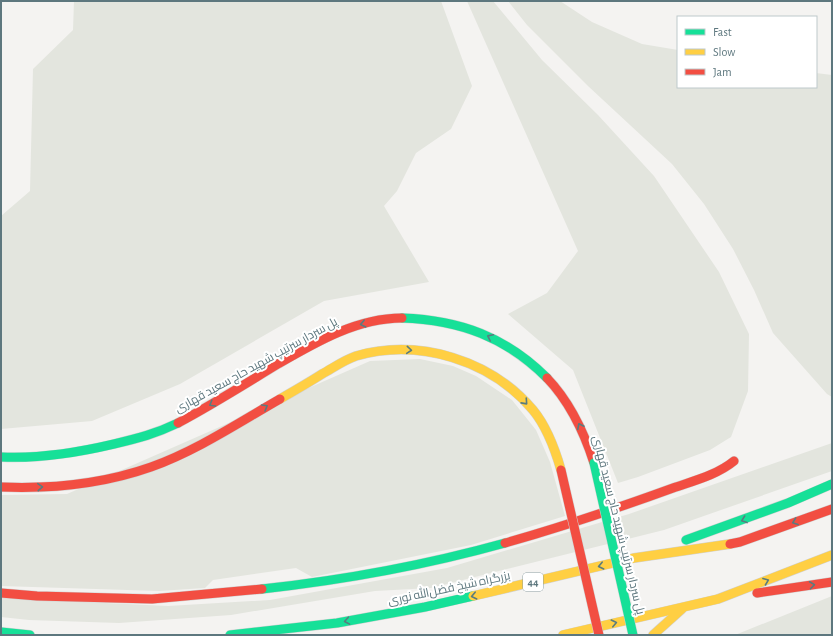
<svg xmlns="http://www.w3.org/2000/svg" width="833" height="636" viewBox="0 0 833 636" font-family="'Alegreya Sans',Cairo,sans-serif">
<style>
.green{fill:#e3e5de}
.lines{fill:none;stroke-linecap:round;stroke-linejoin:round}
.fast-casing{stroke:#d0d1d1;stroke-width:10}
.slow-casing{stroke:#d0d1d1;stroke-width:10}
.jam-casing{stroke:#d0d1d1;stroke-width:10}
.fast{stroke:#16e098;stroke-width:9}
.slow{stroke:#ffcf43;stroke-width:9}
.jam{stroke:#f24e42;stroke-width:9}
.fast-bridge-casing{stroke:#d0d1d1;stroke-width:10;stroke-linecap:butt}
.jam-bridge-casing{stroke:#d0d1d1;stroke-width:10;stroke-linecap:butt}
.fast-bridge{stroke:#16e098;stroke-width:9}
.jam-bridge{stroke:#f24e42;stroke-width:9}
.oneway{stroke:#597c7f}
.labels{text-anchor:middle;stroke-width:4;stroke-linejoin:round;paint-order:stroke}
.shield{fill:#fff;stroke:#8ea0a5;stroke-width:1}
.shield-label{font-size:11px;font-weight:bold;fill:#5d777e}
.street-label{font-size:12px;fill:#5d777e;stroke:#fff}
</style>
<rect width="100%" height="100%" fill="#f4f3f1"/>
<g class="green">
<path d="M 74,1 L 441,1 L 472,86 L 451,129 L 416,153 L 397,191 L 384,206 L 429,282 L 324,301 L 180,384 L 92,421 L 1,429 L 1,216 L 30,191 L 33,69 L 73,30 Z"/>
<path d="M 467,1 L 493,1 L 542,60 L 598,115 L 654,176 L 719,272 L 749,334 L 748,391 L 731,437 L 710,450 L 638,477 L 618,483 L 573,370 L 508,314 L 547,293 L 578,251 Z"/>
<path d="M 508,1 L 560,1 L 592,22 L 642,44 L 678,50 L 678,87 L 816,87 L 816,73 L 832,75 L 832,397 L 827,394 L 773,333 L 754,290 L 733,249 L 704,204 L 672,164 L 588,86 L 527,25 Z"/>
<path d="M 420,359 L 453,366 L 476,376 L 512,400 L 536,430 L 550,462 L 565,516 L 471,545 L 312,577 L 296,568 L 213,580 L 205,588 L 159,591 L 1,586 L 1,495 L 67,494 L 370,361 Z"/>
<path d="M 832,443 L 832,471 L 664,530 L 431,588 L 375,591 L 231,615 L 119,623 L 29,620 L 1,617 L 1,598 L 168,606 L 270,600 L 447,568 L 629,514 Z"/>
<path d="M 832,596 L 832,635 L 735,635 Z"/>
</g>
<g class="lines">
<g class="fast-casing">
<g id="fast">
<path d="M 402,318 C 460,320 506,337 547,378"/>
<path d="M 1,457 C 40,459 76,453 114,444 C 139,438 155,434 178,423"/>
<path d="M 686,540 L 788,503 L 832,484"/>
<path d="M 262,589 C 344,580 426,565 505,543"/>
<path d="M 1,632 L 30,635"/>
<path d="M 230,635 L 337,623 L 425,607 L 473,596"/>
</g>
</g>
<g class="slow-casing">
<g id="slow">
<path d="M 280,399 C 294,391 308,383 322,374 C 333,368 344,360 356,356 C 419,338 491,360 533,410 C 547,427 555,449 561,470"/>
<path d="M 473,596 L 634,558 L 730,544"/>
<path d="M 563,635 L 718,599 L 832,555"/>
<path d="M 653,635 L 682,609"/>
</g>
</g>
<g class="jam-casing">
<g id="jam">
<path d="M 547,378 C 570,402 584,432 594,463"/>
<path d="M 178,423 C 212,405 245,384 278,364 C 316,342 357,318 402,318"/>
<path d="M 1,487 C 51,489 103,484 151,467 C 196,451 238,423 280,399"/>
<path d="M 505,543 C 562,527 618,508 673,488 C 693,481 717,475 734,461"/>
<path d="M 730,544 L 740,542 L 832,509"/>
<path d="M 1,593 L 37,596 L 152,599 L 262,589"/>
<path d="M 757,593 L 832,582"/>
</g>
</g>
<use href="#fast" class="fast"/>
<use href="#slow" class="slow"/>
<use href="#jam" class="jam"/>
<g class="fast-bridge-casing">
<path id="fast-bridge" d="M 594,463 L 633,635"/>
</g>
<g class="jam-bridge-casing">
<path id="jam-bridge" d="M 561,470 L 599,635"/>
</g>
<use href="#fast-bridge" class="fast-bridge"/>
<use href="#jam-bridge" class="jam-bridge"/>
</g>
<defs><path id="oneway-chevron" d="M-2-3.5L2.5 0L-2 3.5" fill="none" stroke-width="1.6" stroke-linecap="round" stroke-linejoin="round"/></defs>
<g class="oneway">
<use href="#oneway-chevron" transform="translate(363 324) rotate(167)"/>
<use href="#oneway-chevron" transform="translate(490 337) rotate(-154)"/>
<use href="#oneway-chevron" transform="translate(409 350) rotate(5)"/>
<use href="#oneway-chevron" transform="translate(525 402) rotate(48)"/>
<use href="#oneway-chevron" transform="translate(212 404) rotate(149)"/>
<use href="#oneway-chevron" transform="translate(265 407) rotate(-30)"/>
<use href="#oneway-chevron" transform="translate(580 426) rotate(-117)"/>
<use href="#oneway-chevron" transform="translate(40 487) rotate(-4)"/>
<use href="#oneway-chevron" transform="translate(744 520) rotate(160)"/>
<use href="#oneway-chevron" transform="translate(795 522) rotate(160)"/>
<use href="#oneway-chevron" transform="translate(601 566) rotate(167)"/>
<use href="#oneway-chevron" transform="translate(766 581) rotate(-21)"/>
<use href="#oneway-chevron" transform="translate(812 585) rotate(-8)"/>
<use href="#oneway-chevron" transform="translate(474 596) rotate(167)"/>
<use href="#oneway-chevron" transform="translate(347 621) rotate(170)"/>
<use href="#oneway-chevron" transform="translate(614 623) rotate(-13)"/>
</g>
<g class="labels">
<rect class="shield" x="523" y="573" width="20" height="18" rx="3"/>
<g class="shield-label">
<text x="533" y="586">44</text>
</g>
<g class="street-label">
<text transform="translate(256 365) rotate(-29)" y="4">پل سردار سرتیپ شهید حاج سعید قهاری</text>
<text transform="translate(619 525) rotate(76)" y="4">پل سردار سرتیپ شهید حاج سعید قهاری</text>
<text transform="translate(449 588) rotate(-12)" y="4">بزرگراه شیخ فضل‌الله نوری</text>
</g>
</g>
<rect width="833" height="636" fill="none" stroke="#5d777e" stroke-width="4"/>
<rect x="677" y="16" width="140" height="72" fill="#ffffff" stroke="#bec9cb"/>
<rect x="685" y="29" width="20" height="6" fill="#16e098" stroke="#bec9cb"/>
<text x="713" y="36" font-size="12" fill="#5d777e">Fast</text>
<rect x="685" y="49" width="20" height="6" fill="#ffcf43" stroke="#bec9cb"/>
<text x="713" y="56" font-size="12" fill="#5d777e">Slow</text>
<rect x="685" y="69" width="20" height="6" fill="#f24e42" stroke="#bec9cb"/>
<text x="713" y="76" font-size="12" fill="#5d777e">Jam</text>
</svg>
